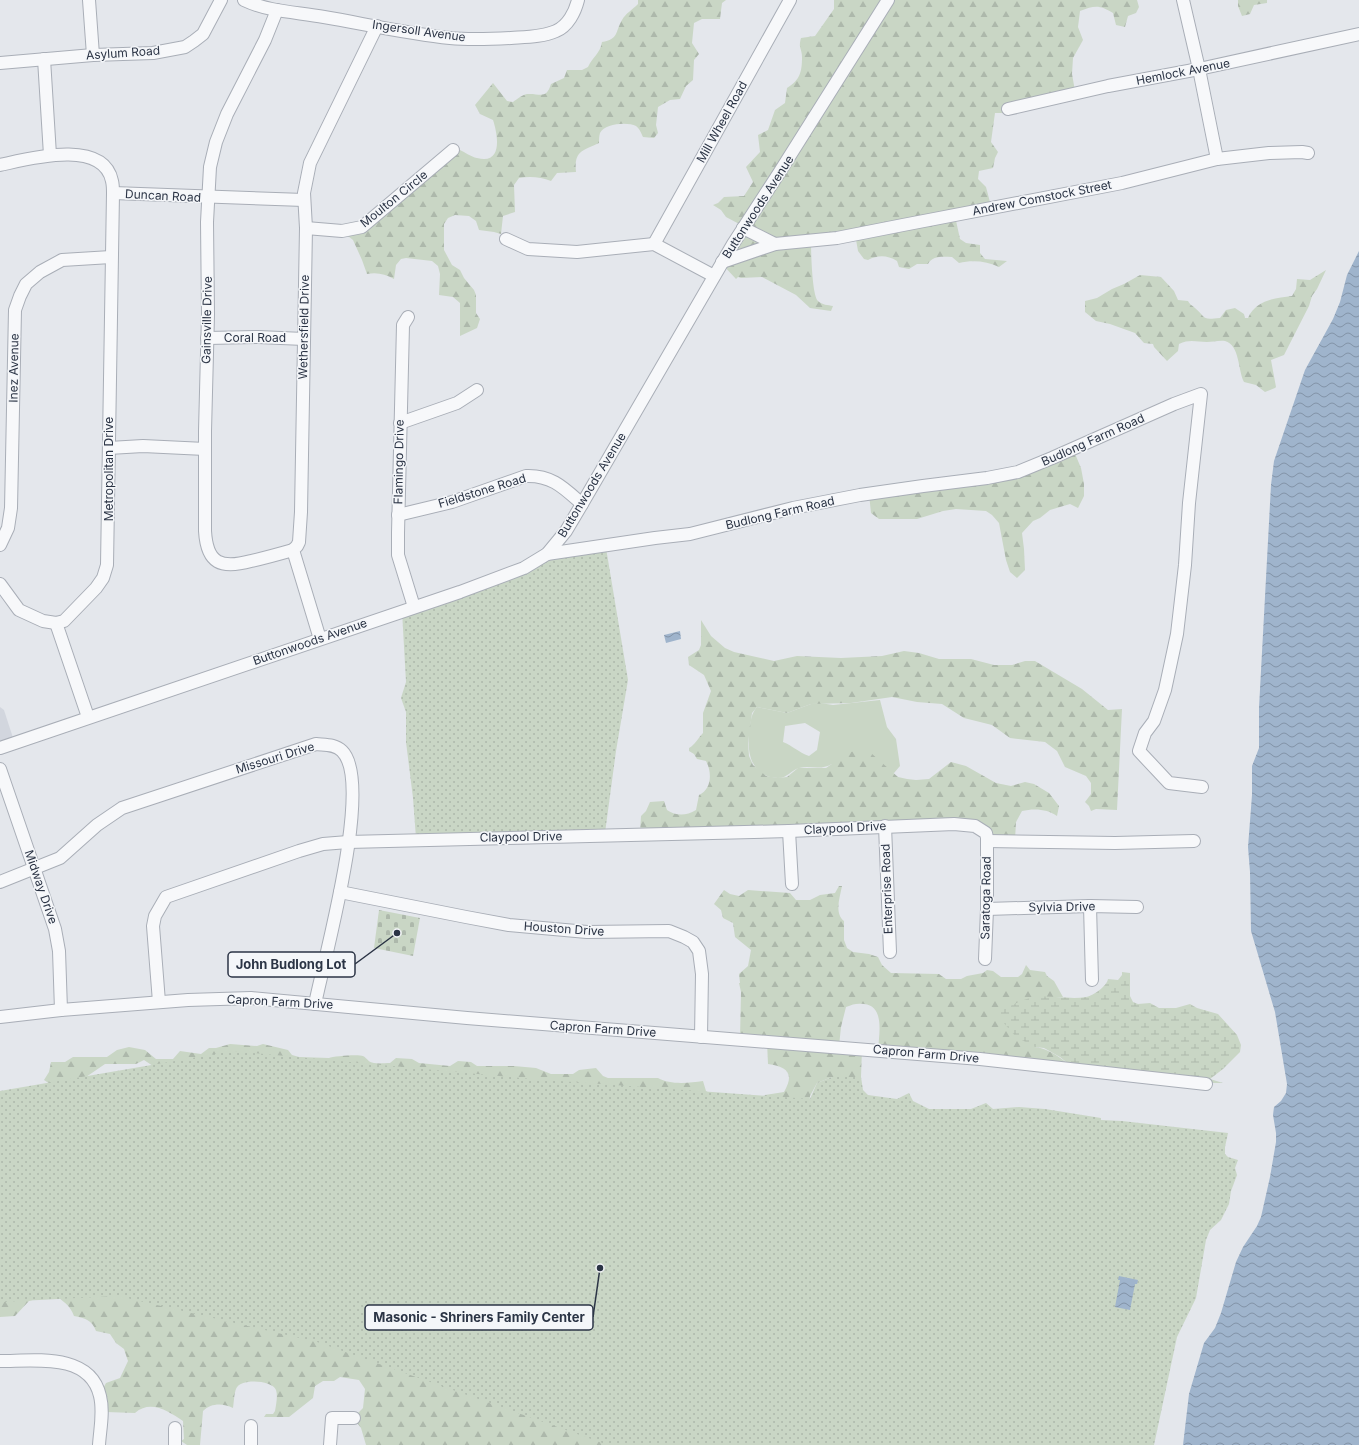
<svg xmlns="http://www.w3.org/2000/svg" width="1359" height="1445" viewBox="0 0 1359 1445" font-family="Inter,sans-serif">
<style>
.built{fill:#d2d6de}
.grass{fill:#c9d6c5;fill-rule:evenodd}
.forest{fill:url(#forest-firs)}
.wetland{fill:url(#wetland-marsh)}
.cemetery{fill:url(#cemetery-stones)}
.park{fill:url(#park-dots)}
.water{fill:url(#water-waves)}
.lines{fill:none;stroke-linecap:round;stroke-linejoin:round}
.minor-casing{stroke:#a9aeb7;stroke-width:14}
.minor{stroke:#f7f8fa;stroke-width:12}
.labels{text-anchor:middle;stroke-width:3;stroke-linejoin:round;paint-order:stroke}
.street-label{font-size:12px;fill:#2b3445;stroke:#f4f6f9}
.leader{fill:none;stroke:#2b3445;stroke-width:1.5}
.callout-dot{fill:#2b3445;stroke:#f4f6f9;stroke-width:1.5}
.callout{fill:#f4f6f9;stroke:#2b3445;stroke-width:1.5}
.callout-label{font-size:13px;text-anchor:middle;font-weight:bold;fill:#2b3445}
</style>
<defs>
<pattern id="forest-firs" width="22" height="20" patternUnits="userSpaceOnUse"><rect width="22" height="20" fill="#c9d6c5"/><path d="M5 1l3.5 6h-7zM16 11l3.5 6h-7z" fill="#adb8ab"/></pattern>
<pattern id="wetland-marsh" width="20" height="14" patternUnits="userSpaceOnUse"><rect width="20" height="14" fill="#c9d6c5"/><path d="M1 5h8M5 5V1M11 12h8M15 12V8" fill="none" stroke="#adb8ab"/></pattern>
<pattern id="cemetery-stones" width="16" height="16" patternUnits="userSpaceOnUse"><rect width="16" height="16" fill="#c9d6c5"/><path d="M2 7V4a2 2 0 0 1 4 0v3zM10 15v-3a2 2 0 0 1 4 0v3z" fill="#adb8ab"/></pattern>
<pattern id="park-dots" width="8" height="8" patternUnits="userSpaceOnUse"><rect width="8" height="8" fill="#c9d6c5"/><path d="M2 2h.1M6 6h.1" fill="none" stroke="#adb8ab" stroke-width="1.8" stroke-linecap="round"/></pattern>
<pattern id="water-waves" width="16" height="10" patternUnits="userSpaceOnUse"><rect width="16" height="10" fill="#9fb4cc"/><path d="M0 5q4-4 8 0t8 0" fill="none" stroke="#8293a7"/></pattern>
</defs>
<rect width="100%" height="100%" fill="#e4e7ec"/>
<path class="built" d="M 0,707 L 4,710 L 14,741 L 0,748 Z"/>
<path class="grass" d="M 880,700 L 887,727 L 896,739 L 900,766 L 894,773 L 832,764 C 820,771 811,765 799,768 C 791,770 788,778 778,778 C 750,777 747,751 749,730 C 751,720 751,714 757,707 L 787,713 L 811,704 L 820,703 L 833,705 ZM 805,723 L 820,732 L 817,750 L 809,756 C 798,752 793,746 783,742 L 785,726 Z"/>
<g class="forest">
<path d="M 638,0 L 726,0 L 722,3 L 720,19 L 702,19 L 694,23 L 692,43 L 699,54 L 694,60 L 693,80 L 686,86 L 680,99 L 670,100 L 658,107 L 656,125 L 658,133 L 654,138 L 643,137 C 641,133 640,129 636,126 C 628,122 605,123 600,133 C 599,136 599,140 599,143 C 582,151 574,151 576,172 L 557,173 L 551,181 C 541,177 530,176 519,178 L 514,185 L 515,212 L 503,216 L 501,234 L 494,232 L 479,230 L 476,221 L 469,216 L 455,215 L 448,218 L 444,224 L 444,250 L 452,265 L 460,270 L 464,278 L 474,290 L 476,295 L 476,313 L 480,319 L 477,328 L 460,336 L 460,303 L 453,297 L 439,295 L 440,274 L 438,266 L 432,261 L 406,258 L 401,259 L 396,265 L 394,279 C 385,274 377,272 367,274 L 362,260 L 353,240 L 343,232 L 382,210 L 460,150 C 465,152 471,157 477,158 C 503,165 498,135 493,120 L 480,114 L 475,105 L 493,83 L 507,101 L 513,102 C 517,99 522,95 527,94 C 540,93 546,100 551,84 L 564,78 L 567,70 L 582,70 L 588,67 C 593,56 600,54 602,42 C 619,39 615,32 622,20 C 625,14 633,9 638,4 Z"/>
<path d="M 834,0 L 1137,0 L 1139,7 L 1136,13 L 1128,16 L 1125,27 L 1116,25 L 1113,13 C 1100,5 1095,5 1080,11 L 1078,27 L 1083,40 L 1073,58 L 1072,74 L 1075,91 L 1013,105 L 1003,113 L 995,113 L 991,142 L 998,152 L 995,158 L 993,168 L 979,171 L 978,179 L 986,187 L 991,206 L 955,216 L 960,239 L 966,243 L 980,245 L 980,253 L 985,259 L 1007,261 L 999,267 C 987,261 972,260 959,263 L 952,257 C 943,257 933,255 928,264 L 917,264 L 909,269 L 899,267 L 897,261 C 887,255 878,255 868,260 L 864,259 L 858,251 L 855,234 L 811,241 C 811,252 812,295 818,301 C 822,305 828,305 833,306 L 831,311 L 810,308 L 796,295 L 762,277 L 741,278 L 738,277 L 736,279 L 722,264 L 743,226 L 726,217 L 721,210 L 713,205 L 718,203 L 724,197 L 744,196 L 753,182 L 746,167 L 760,152 L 758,135 L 768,130 L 775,110 L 785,103 L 787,88 C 800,80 802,72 802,57 C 802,48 798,49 801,38 L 815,36 L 834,9 Z"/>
<path d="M 1238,0 L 1267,0 L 1267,3 L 1254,5 L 1250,14 L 1242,16 L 1238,6 Z"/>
<path d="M 1326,270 L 1317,289 L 1312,296 L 1309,306 L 1284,355 L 1271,360 L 1276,387 L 1275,388 L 1265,392 L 1256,385 L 1244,382 C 1238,371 1240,345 1225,341 C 1220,340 1212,342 1207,342 C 1196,342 1190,339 1179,344 L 1178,351 L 1167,361 L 1154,347 L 1153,344 L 1144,343 L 1135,333 L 1110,324 L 1096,321 L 1085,312 L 1085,301 L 1097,298 L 1112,289 L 1124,284 L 1140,275 L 1161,277 L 1174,291 L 1178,300 L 1188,301 C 1190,305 1192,305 1195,308 C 1207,318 1200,320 1220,318 L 1226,310 L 1235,308 L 1244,314 L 1245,318 L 1248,318 C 1256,300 1275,298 1292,296 L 1296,289 L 1297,279 L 1310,280 Z"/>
<path d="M 1073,449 L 1081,468 L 1084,484 L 1084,496 L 1078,508 L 1070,504 L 1050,510 L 1040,518 L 1033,521 L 1022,533 L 1024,549 L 1025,570 L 1017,578 L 1010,572 L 1006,560 L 999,523 L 992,515 L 986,511 L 956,509 L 943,511 L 917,519 L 879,519 L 871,513 L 869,494 L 981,479 Z"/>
<path d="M 701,620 L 711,636 L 725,648 L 734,652 L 774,661 L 797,656 L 841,658 L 882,656 L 904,651 L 919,653 L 939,659 L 971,659 L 994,665 L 1012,665 L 1025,661 L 1035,661 L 1082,689 L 1108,710 L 1122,709 L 1117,810 L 1096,809 L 1091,811 L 1089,806 L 1085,802 L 1091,794 L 1091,783 L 1086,776 L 1065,767 L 1057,751 L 1045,742 L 1010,738 L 992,725 L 964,718 L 942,704 L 917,702 L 892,697 L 851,703 L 811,704 L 787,713 L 757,707 L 752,713 L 748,743 L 749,756 L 753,765 L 766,776 L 778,778 L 787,777 L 798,768 L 826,768 L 849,752 L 862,750 L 871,753 L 898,777 L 907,779 L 916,780 L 929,779 L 951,762 L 966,766 L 996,783 L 1011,786 L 1025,782 L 1034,784 L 1049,793 L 1059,806 L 1057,816 C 1048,809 1034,808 1022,811 L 1016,822 L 1015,840 L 987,838 L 976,826 L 640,833 L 641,816 L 646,811 L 650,802 L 664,801 L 667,810 C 676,816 686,816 696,810 L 699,795 C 712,789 712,772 706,761 L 697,759 L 694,754 L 689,751 L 689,748 C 695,745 698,738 703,733 L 703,713 L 711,691 L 704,675 L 689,665 L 688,657 L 699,650 L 701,645 Z"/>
<path d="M 839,886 L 842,886 C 840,897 834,913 844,921 L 844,940 L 847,948 L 853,952 L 869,954 L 878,957 L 882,965 L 891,973 L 939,974 L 946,979 L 961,979 L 967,976 L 983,973 L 987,970 L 993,971 L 1001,977 L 1018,977 L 1022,974 L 1026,965 L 1030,970 L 1045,972 L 1047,976 L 1054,981 L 1063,997 L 1031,998 L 1035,1047 C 1050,1049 1061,1058 1073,1068 L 878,1050 C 879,1035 885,1006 864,1004 C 857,1003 853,1004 846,1007 L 841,1027 L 839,1046 L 862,1049 L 861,1077 L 832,1077 L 817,1083 L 810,1096 L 801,1223 L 872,1445 L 366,1445 L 361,1428 L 358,1424 L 334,1422 L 358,1413 L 363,1408 L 365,1389 L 359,1380 L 340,1377 L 334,1381 L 323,1381 L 315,1386 L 313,1398 L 289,1417 L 264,1417 L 266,1414 L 273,1414 L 275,1411 C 276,1405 278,1396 276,1390 C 272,1380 240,1378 236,1389 C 234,1394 234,1402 233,1408 C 223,1403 211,1403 203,1411 L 200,1445 L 187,1445 L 181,1441 L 184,1439 L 183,1421 C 169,1412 151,1399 135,1413 L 106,1412 L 101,1392 L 106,1383 L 120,1378 L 128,1361 L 124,1349 L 116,1343 L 110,1334 L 96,1331 C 92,1320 85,1318 74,1316 C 70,1305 63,1301 53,1294 L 29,1301 L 15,1316 L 0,1317 L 0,1120 L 159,1070 L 144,1060 L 136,1064 L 105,1064 L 67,1090 L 56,1088 L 44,1080 L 49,1072 L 51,1062 L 65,1062 L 73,1057 L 107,1057 L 117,1050 L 129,1047 L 145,1050 L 156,1059 L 173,1059 L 180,1051 L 201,1054 L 209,1048 L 216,1048 L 230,1044 L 257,1046 L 263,1044 L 288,1050 L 292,1055 L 299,1057 L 329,1058 C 333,1056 359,1054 363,1056 C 368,1059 368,1062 374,1063 C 379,1064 385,1063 390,1063 L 396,1058 L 412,1059 L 419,1063 L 450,1066 L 458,1061 L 471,1062 L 477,1066 L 514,1066 L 536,1068 L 551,1074 L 573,1074 L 579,1070 L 596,1068 L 603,1076 L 608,1078 L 658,1078 C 670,1085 689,1083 703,1081 L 706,1091 L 714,1096 L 762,1101 L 765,1095 L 784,1092 C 795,1073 787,1067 768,1064 L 767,1042 L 740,1039 L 741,992 L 739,983 L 740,983 L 739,974 L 748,966 L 751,950 L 735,937 L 733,923 L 723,918 L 721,910 L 714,904 L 724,890 L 730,894 L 739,896 L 748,890 L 790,893 L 796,900 L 810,900 L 820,895 L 835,893 Z"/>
</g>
<path class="wetland" d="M 1122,972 L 1130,973 L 1130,996 L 1133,1002 L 1138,1004 L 1150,1003 L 1159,1008 L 1176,1008 L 1190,1004 L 1197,1008 L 1218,1014 L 1237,1035 L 1241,1045 L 1240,1052 L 1223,1069 L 1210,1079 L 1223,1083 L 1206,1083 L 1071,1066 L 1060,1057 L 1044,1048 L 1035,1047 L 1016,1037 L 1002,1021 L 1000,1012 C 1009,1006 1019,1001 1030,998 C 1048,994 1068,1000 1086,997 C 1093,996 1107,986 1108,979 L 1118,980 L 1122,975 Z"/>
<path class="cemetery" d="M 379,910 L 420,918 L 413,956 L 374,948 Z"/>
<g class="park">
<path d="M 606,548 L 628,680 L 616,751 L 605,833 L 416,838 L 413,798 L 406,742 L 406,712 L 401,698 L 406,682 L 402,611 L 545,555 L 583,549 Z"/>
<path d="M 233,1051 L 532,1079 L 810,1099 L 817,1083 L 832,1077 L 861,1077 L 863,1090 L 868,1095 L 897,1099 L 909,1093 L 913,1101 L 929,1109 L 971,1109 L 986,1103 L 993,1109 L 1019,1107 L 1045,1109 L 1101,1118 L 1101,1120 L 1122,1121 L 1228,1133 L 1225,1147 L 1225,1154 L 1228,1157 L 1238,1160 L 1235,1168 L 1237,1175 L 1231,1191 L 1229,1204 L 1221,1220 L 1210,1230 L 1206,1240 L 1196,1298 L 1177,1337 L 1154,1445 L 608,1445 L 317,1342 L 118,1296 L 0,1302 L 0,1091 Z"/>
</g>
<g class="water">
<path d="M 1359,251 L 1359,1445 L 1183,1445 L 1189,1394 L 1204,1343 L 1215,1328 L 1221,1313 L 1236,1262 L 1243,1247 L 1257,1226 L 1261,1217 L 1270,1177 L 1276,1142 L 1276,1133 L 1273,1115 L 1274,1107 L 1281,1101 L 1286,1093 L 1287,1084 L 1275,1012 L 1251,931 L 1250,872 L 1248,847 L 1252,795 L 1252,766 L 1259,748 L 1259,708 L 1271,485 L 1274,461 L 1305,370 L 1333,319 L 1340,302 L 1347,275 Z"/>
<path d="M 680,631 L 681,639 L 666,643 L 664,635 Z"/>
<path d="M 1119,1276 L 1138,1280 L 1137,1284 L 1135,1284 L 1130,1310 L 1115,1307 L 1120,1280 L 1118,1280 Z"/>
</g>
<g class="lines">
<g class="minor-casing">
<g id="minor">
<path d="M 89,0 L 93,55"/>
<path d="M 244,0 C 269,12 297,12 324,17 C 365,24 409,34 450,38 C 471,40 491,39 511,38 C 526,37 543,37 556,31 C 568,26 575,12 578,0"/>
<path d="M 1183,0 L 1199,69 L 1217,159"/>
<path d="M 277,10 L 265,40 L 227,114 L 216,142 L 210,167 L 207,222 L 208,314 L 205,431 L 205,531 C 207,564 221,569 251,561 C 265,558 279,554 293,550"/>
<path d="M 44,59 L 50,155"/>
<path d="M 0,63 L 93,55 L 153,53 L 185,47 L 194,41 L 203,34 L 221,0"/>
<path d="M 1008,109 L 1108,86 L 1199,69 L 1359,34"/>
<path d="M 0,165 C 28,159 103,138 112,181 C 113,185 113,189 113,193 L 107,565 L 103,578 L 96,588 L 64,621 L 56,623 L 43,621 L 19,610 L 0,584"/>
<path d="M 113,193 L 304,200"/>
<path d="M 306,228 L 342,231 L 362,227 L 453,150"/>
<path d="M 743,228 L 775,244"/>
<path d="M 506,239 L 528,249 L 577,252 L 654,244 L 714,276"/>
<path d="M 654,244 L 790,0"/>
<path d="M 722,262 L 775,244 L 837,238 L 903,225 L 1122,183 L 1217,159 L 1269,153 L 1302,152 L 1308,153"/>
<path d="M 408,317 L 403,325 L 398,533 L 398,555 L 414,607"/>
<path d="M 207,338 L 258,337 L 304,339"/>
<path d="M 400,423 L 457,403 L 477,390"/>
<path d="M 109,448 L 143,446 L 205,449"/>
<path d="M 398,515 L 452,502 L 526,476 C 552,475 564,488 582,504"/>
<path d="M 0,545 L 8,528 L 11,508 L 15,310 L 20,296 L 26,284 L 40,272 L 62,260 L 111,257"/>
<path d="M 547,554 L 655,538 L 690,534 L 793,508 L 860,495 L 923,486 L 987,478 L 1018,472 L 1052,458 L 1174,404 L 1201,394 L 1189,503 L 1185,565 L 1177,634 L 1165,690 L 1154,721 L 1145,733 L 1139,751 L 1169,783 L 1202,787"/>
<path d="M 56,623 L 88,717"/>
<path d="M 320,639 L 293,550 L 297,546 L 299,542 L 301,512 L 306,228 L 304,193 L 310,163 L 377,26"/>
<path d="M 0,748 L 460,592 L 524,568 L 547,554 L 566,531 L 582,504 L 733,244 L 779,173 L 888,0"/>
<path d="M 0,769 L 55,929 L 59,951 L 61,1010"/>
<path d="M 885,826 L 890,952"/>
<path d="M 789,831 L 792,884"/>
<path d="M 987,841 L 1115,843 L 1194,841"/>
<path d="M 0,882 L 60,858 L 97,825 L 122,808 L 316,744 C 325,745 335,744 342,751 C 374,782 324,959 315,1004"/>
<path d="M 340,892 L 466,917 L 509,925 L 587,932 L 669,931 L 684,937 L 693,942 L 699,951 L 702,974 L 701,1037"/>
<path d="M 1090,906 L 1092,980"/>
<path d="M 987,909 L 1090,906 L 1137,907"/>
<path d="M 159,1002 L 153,926 L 155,916 L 166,897 L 299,851 L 323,844 L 348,842 L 789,831 L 954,824 L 975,826 L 986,833 L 987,838 L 987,909 L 985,959"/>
<path d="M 0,1017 L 61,1010 L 188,1000 L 251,998 L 467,1018 L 980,1059 L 1206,1084"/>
<path d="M 0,1361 C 34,1361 90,1352 100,1396 C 104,1412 100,1429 99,1445"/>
<path d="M 175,1445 L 175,1428"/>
<path d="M 251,1445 L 251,1426"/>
<path d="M 330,1445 L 332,1418 L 354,1418"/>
</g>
</g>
<use href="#minor" class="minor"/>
</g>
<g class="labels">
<g class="street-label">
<text transform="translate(419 31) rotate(8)" y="4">Ingersoll Avenue</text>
<text transform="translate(123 53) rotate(-4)" y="4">Asylum Road</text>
<text transform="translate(1183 72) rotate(-11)" y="4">Hemlock Avenue</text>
<text transform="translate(722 122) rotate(-61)" y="4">Mill Wheel Road</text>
<text transform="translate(163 196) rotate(3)" y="4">Duncan Road</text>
<text transform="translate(1042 198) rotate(-11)" y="4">Andrew Comstock Street</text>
<text transform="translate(394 199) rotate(-39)" y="4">Moulton Circle</text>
<text transform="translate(758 207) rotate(-57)" y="4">Buttonwoods Avenue</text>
<text transform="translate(207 320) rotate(-89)" y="4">Gainsville Drive</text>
<text transform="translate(304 327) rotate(-89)" y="4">Wethersfield Drive</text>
<text x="255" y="342">Coral Road</text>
<text transform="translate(14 368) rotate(-89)" y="4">Inez Avenue</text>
<text transform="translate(1093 440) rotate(-24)" y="4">Budlong Farm Road</text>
<text transform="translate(399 462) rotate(-89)" y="4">Flamingo Drive</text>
<text transform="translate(109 469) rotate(-90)" y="4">Metropolitan Drive</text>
<text transform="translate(592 485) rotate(-59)" y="4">Buttonwoods Avenue</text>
<text transform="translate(482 491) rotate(-17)" y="4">Fieldstone Road</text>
<text transform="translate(780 513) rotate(-13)" y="4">Budlong Farm Road</text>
<text transform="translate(310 642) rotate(-19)" y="4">Buttonwoods Avenue</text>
<text transform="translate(275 758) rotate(-17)" y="4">Missouri Drive</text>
<text transform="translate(845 828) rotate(-3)" y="4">Claypool Drive</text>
<text transform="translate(521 837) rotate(-1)" y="4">Claypool Drive</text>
<text transform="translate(41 887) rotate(71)" y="4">Midway Drive</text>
<text transform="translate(887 889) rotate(-92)" y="4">Enterprise Road</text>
<text transform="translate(986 898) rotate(-89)" y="4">Saratoga Road</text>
<text transform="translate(1062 907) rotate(-1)" y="4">Sylvia Drive</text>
<text transform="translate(564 929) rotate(4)" y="4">Houston Drive</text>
<text transform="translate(280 1002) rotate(3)" y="4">Capron Farm Drive</text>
<text transform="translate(603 1029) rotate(4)" y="4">Capron Farm Drive</text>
<text transform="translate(926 1054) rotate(5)" y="4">Capron Farm Drive</text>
</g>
</g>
<path class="leader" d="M397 933L355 964M600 1268L593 1317"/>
<g class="callout-dot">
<circle cx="397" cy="933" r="4"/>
<circle cx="600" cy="1268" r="4"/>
</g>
<g class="callout">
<rect x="228" y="952" width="127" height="25" rx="4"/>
<rect x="365" y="1305" width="228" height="25" rx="4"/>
</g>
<g class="callout-label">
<text x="291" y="969">John Budlong Lot</text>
<text x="479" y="1322">Masonic - Shriners Family Center</text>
</g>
</svg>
